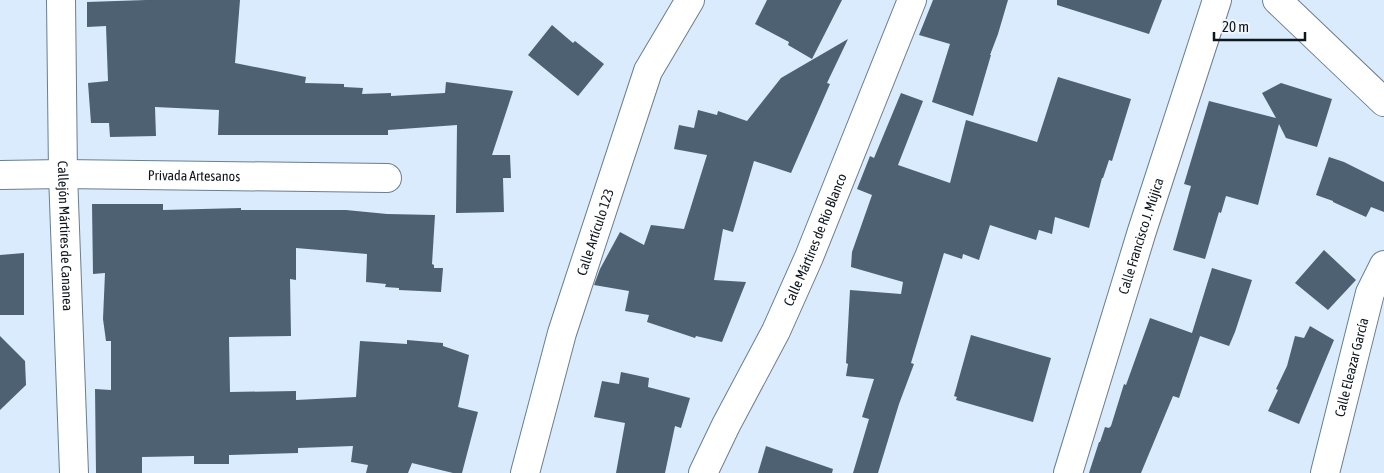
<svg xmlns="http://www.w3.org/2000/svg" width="1384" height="473" viewBox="0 0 1384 473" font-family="'Asap Condensed',sans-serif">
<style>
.building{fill:#4e6173}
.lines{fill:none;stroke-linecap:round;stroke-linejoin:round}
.minor-casing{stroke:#6a7e91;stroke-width:30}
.minor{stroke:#fff;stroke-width:28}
.labels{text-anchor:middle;stroke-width:5;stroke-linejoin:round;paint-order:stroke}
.street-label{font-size:14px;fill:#0e161e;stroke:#f1f6fa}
</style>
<rect width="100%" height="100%" fill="#d9ebfc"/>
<g class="building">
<path d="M 146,0 L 240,0 L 235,63 L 306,77 L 305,83 L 344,84 L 344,87 L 363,88 L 362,94 L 391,93 L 391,96 L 445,93 L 446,82 L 513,91 L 492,155 L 510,155 L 511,178 L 503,178 L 504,212 L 456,213 L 457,125 L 388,130 L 388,135 L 218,135 L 219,110 L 155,107 L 156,136 L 110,137 L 109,123 L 91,123 L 88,83 L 108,81 L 106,26 L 87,27 L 87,2 Z"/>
<path d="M 767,0 L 842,0 L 812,59 L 788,45 L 789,42 L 755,24 Z"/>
<path d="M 933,0 L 1008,0 L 998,34 L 990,55 L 991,55 L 973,116 L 932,102 L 950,44 L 919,35 Z"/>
<path d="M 1057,0 L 1162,0 L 1149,34 L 1057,5 Z"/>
<path d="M 552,25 L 573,43 L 575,41 L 604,64 L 578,96 L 528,55 Z"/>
<path d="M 848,39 L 827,83 L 830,84 L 791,173 L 754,161 L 733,232 L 723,229 L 714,280 L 746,282 L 722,342 L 696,336 L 695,338 L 647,322 L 649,315 L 625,311 L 629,291 L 594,285 L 600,269 L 620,232 L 644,245 L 651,225 L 684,229 L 707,155 L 674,149 L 679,125 L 694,128 L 698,110 L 717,115 L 718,111 L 747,121 L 781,78 Z"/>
<path d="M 1058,77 L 1131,99 L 1112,161 L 1109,160 L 1103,178 L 1102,178 L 1089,228 L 1055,217 L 1052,234 L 1039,230 L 1036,240 L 990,225 L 979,260 L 963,254 L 962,259 L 944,253 L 911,363 L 914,364 L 899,404 L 878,473 L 853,473 L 869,419 L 862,417 L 874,379 L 846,376 L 848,364 L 846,363 L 850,290 L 901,294 L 903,282 L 851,267 L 852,252 L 872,195 L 857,189 L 870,156 L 874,158 L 901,93 L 923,101 L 898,165 L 950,183 L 966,120 L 1037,142 Z"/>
<path d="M 1281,83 L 1332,99 L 1317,147 L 1286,138 L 1279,124 L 1258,205 L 1226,196 L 1221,213 L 1219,212 L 1205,259 L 1173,250 L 1191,186 L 1184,184 L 1209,101 L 1276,118 L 1262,93 Z"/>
<path d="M 1329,157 L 1344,162 L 1384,182 L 1384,212 L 1371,207 L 1366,217 L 1333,202 L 1333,201 L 1316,195 Z"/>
<path d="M 92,204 L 163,204 L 163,210 L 241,208 L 241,210 L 346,210 L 387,214 L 435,215 L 432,264 L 434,265 L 434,268 L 443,268 L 441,292 L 399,290 L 399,288 L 385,287 L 386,284 L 366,282 L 367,254 L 296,248 L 296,280 L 290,279 L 291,336 L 229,337 L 230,392 L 296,391 L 296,400 L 356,397 L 360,341 L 407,344 L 407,340 L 443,343 L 443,346 L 469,355 L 458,407 L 478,412 L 462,473 L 453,473 L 412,463 L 408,473 L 366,473 L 368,465 L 351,462 L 353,446 L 298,448 L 298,453 L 229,455 L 229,464 L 194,464 L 194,456 L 142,457 L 142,473 L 96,473 L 95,389 L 111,390 L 111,341 L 106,341 L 103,319 L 105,273 L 93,274 Z"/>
<path d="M 1324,250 L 1356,280 L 1328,310 L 1295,283 Z"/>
<path d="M 24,253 L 24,315 L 0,315 L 0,255 Z"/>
<path d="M 1212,268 L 1252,280 L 1235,332 L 1229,346 L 1200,336 L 1179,398 L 1173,396 L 1141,473 L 1089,473 L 1099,442 L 1100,442 L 1105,427 L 1109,428 L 1111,426 L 1124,384 L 1126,385 L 1150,318 L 1192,333 Z"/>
<path d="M 1310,326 L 1334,340 L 1299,424 L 1268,411 L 1278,390 L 1276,389 L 1287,366 L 1295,336 L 1304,338 Z"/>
<path d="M 971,335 L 1051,358 L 1033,422 L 956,400 L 957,397 L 954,396 Z"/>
<path d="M 0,336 L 25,361 L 26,385 L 0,410 Z"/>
<path d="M 621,372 L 649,378 L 648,387 L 690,398 L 681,428 L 675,426 L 665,473 L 616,473 L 625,423 L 594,417 L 602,381 L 619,384 Z"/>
<path d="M 766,446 L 833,469 L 832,473 L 758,473 Z"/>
</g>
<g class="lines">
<g class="minor-casing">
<g id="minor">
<path id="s1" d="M 61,0 L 63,174 L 74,473"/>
<path d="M 1277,0 L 1384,102"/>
<path id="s2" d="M 0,175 L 63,174 L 387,178"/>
<path id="s3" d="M 525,473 L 562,333 L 648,71 L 690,0"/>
<path id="s4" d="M 703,473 L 726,425 L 776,331 L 809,257 L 912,0"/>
<path id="s5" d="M 1068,473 L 1142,231 L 1217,0"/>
<path id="s6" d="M 1325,473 L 1370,293 L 1384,265"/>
</g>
</g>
<use href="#minor" class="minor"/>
</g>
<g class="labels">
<g class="street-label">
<text dy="5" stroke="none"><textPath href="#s2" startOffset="194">Privada Artesanos</textPath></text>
<text dy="5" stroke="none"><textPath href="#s3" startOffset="251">Calle Artículo 123</textPath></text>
<text dy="5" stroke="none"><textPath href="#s5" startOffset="248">Calle Francisco J. Mújica</textPath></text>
<text dy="5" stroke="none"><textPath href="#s1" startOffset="236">Callejón Mártires de Cananea</textPath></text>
<text dy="5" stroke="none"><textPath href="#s4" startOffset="259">Calle Mártires de Río Blanco</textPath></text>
<text dy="5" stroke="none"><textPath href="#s6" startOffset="109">Calle Eleazar García</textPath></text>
</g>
</g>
<path d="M1214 32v8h91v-8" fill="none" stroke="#0e161e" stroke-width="2.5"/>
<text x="1222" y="32" font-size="15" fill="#0e161e" stroke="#f1f6fa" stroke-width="4" paint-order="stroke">20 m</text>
</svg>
